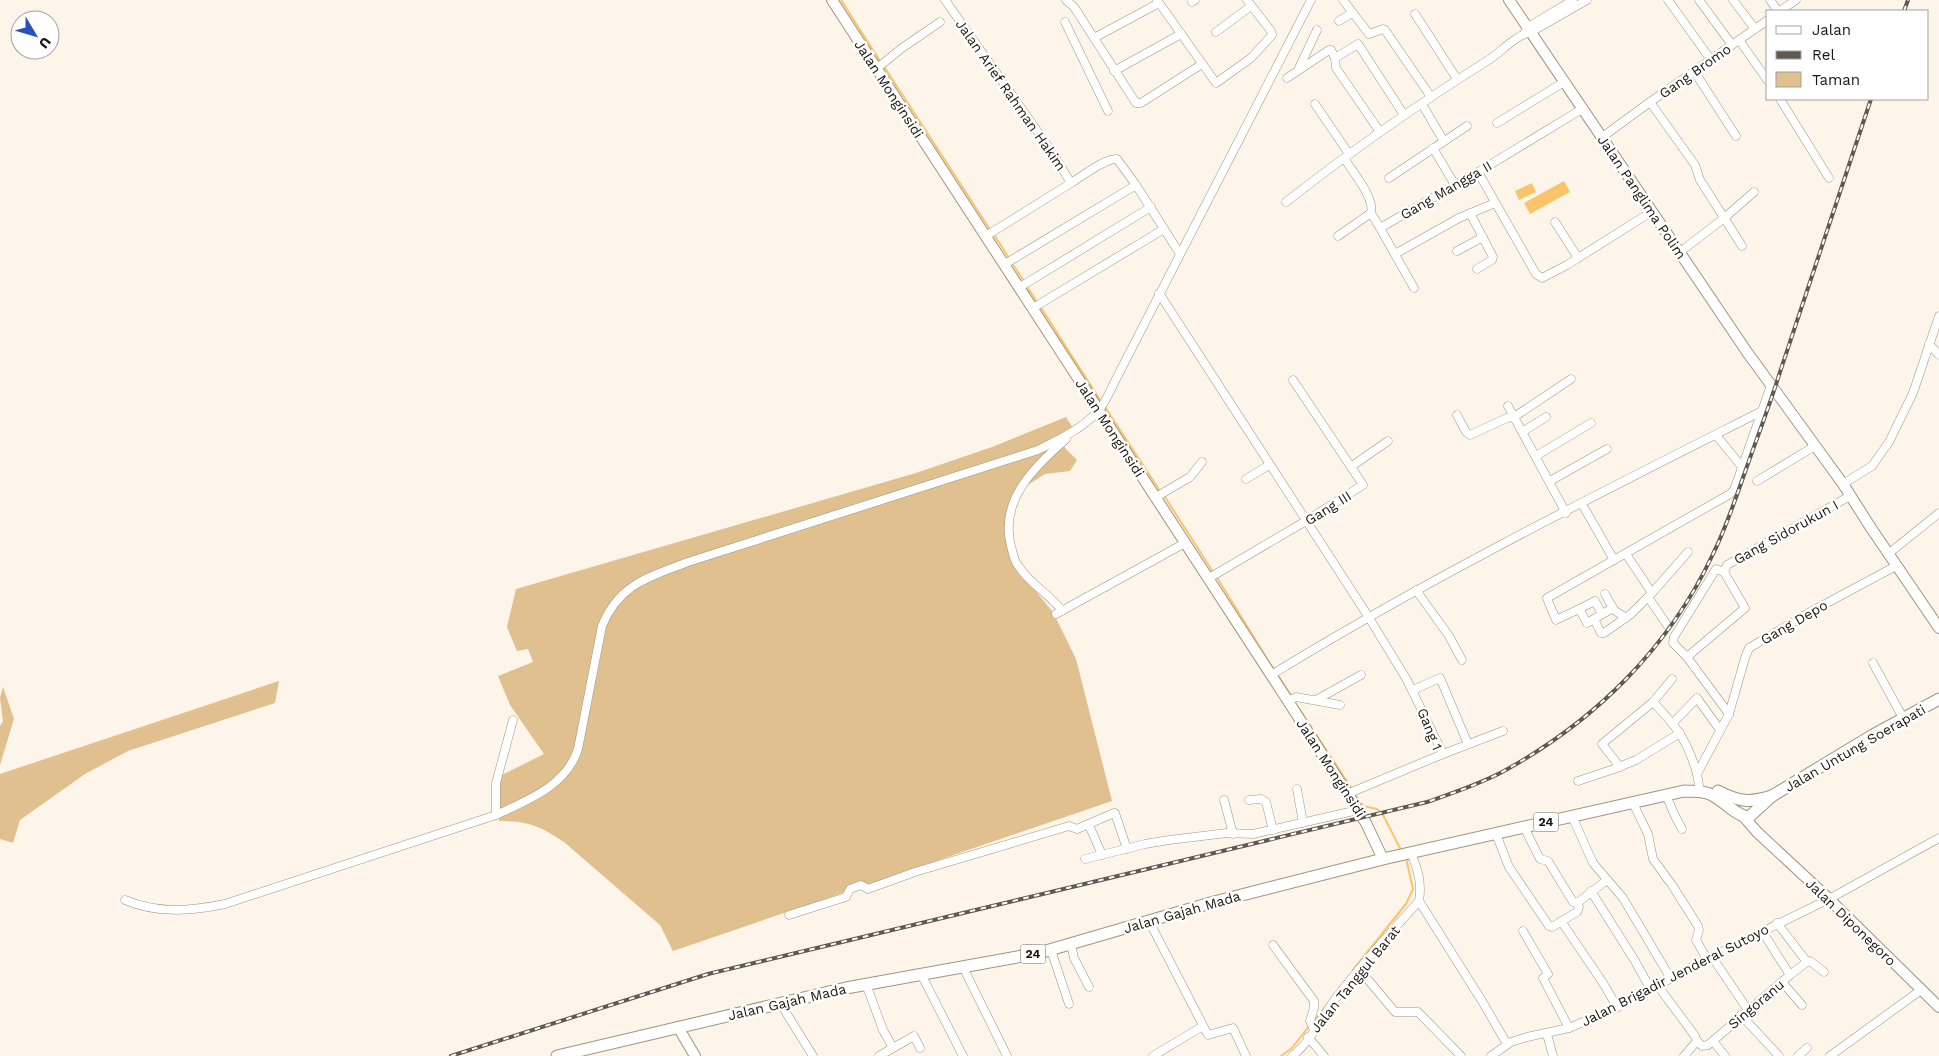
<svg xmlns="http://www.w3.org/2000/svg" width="1939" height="1056" viewBox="0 0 1939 1056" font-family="'Work Sans',sans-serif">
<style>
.green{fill:#e0c08f}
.water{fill:#fac46b}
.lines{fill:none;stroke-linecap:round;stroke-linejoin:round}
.stream{stroke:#fac46b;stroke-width:2}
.minor-casing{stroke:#a09482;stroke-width:9}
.major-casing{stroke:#a09482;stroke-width:12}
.highway-casing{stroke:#a09482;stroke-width:13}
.minor{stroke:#fff;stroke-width:8}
.major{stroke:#fff;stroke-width:10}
.highway{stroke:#fff;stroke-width:11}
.rail-casing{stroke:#5f5951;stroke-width:4}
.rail{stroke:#fff;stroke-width:2;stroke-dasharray:5.5;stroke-linecap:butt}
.labels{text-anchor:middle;stroke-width:5;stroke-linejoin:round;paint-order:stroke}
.shield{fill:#fff;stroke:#5f5c57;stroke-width:1}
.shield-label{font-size:12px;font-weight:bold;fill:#1b160f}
.street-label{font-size:14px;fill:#1b160f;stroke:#fff}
</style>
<rect width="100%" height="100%" fill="#fdf5e9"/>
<g class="green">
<path d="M 1066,417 L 1073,428 L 1061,437 L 1065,448 L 1077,460 L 1070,471 L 1045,474 L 1015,493 L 1005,532 L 1013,561 L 1018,570 L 1053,612 L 1076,659 L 1112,801 L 673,951 L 660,925 L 564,842 C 540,826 529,821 499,821 L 497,793 L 500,776 L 544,754 L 510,705 L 498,676 L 533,662 L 528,649 L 517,651 L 507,627 L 516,589 L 916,473 L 992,447 Z"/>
<path d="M 279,681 L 275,703 L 128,751 L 85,774 L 20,820 L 13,843 L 0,839 L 0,774 Z"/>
<path d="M 3,687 L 14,719 L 0,765 L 0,726 L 3,721 L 0,698 Z"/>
</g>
<g class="water">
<path d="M 1564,181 L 1570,192 L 1530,214 L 1524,203 Z"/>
<path d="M 1532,183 L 1536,192 L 1519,200 L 1515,191 Z"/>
</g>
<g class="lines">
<g class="stream">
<path d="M 841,0 L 880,61"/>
<path d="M 883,65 L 991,231"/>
<path d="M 994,235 L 1009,258"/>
<path d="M 1011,262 L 1024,281"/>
<path d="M 1026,285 L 1037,302"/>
<path d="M 1040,306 L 1102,403"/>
<path d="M 1105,407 L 1160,491"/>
<path d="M 1163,494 L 1213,572"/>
<path d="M 1216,576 L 1274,670"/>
<path d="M 1277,674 L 1292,697"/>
<path d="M 1294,701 L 1352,789"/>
<path d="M 1354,793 L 1363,806 L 1377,809 L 1382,813 L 1401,850"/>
<path d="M 1353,970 L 1406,904 L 1413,889 L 1406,858"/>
<path d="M 1313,1022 L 1329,1002"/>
<path d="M 1281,1056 L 1292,1048 L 1310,1025"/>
</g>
<g class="minor-casing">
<g id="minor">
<path d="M 945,0 L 1050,149 L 1071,183 L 986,236"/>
<path d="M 1066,0 L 1074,7 L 1136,103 L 1141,103 L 1202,64"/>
<path d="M 1157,0 L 1216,83 L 1251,58 L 1272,35 L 1271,31 L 1247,0"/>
<path d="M 1343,0 L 1369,34 L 1383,29 L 1385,30 L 1431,97"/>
<path d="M 1668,0 L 1711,60"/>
<path d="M 1699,0 L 1732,45"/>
<path d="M 1733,0 L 1755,29"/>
<path d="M 1770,0 L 1778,11"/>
<path d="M 1192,2 L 1195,0"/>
<path d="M 1780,11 L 1796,0"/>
<path d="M 1415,14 L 1457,79"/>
<path d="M 1768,20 L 1739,40 L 1768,81"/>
<path d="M 1339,21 L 1352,13"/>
<path d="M 1065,22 L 1108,111"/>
<path d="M 1216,32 L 1251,6"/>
<path d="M 1525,32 L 1528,27 L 1573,0"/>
<path d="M 1094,38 L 1159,3"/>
<path d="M 1739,40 L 1650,102 L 1695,165 L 1700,180 L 1742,246"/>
<path d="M 1299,68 L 1317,30"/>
<path d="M 876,69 L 902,48 L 940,22"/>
<path d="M 1114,71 L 1181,34"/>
<path d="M 1694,71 L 1736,136"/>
<path d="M 1287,78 L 1329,50 L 1331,50 L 1335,58"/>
<path d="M 1780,99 L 1829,178"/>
<path d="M 1315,104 L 1349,154"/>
<path d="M 1422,104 L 1443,140"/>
<path d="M 1497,123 L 1564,82"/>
<path d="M 1380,132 L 1336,68 L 1335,58 L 1358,44 L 1404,115"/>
<path d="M 1601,138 L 1650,102"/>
<path d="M 1433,148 L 1455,185"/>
<path d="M 1344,158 C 1352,171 1375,198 1371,213 L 1380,228 L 1478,172 L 1582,109"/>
<path d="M 1478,172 L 1536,274 L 1542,278 L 1567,265 L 1651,212"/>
<path d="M 1389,178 L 1467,126"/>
<path d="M 1071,183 C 1081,177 1105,158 1117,159 L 1136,185 L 1180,254"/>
<path d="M 1286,202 C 1351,151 1420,103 1490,59 C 1503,50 1516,35 1531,32 L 1587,0"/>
<path d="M 1470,213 L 1493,257 L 1492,260 L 1477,269"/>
<path d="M 1555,222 L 1578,258"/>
<path d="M 1380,228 L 1414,288"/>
<path d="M 1338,236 L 1371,213"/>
<path d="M 1457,251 L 1483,237"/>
<path d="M 1680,252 L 1723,219 L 1754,192"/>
<path d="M 1395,254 L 1459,218 L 1495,203"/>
<path d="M 1005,264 L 1136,185"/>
<path d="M 1020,287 L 1151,207"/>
<path d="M 1159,293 L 1368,616 L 1407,680 L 1443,754"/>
<path d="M 1033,308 L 1164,229"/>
<path d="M 1929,344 L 1939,355"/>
<path d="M 1508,406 L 1566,513"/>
<path d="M 1457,415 L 1466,432 L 1470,435 L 1507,418 L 1514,417 L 1571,379"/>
<path d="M 1522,432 L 1546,417"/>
<path d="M 1716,435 L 1742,467"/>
<path d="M 1536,456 L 1591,423"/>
<path d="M 1352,466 L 1388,441"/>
<path d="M 1246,479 L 1269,465"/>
<path d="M 1550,481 L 1607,449"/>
<path d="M 1757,481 L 1815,446"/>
<path d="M 1843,484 L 1872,466 L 1889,442 L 1913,393 L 1939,316"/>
<path d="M 1156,497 L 1190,477 L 1202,462"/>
<path d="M 1582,504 L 1614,560"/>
<path d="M 1626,554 L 1652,593 L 1648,597 L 1667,625"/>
<path d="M 1888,554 L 1939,513"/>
<path d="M 1724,572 L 1716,569 L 1674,637 L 1673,643 L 1687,657 L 1729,714"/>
<path d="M 1209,578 L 1306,521 L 1363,485 L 1293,380"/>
<path d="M 1416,590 L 1449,636 L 1462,660"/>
<path d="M 1652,593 L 1688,552"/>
<path d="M 1605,594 L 1614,610 L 1626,618"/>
<path d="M 1613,608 L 1587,623 L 1579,609 L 1556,620 L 1547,598 L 1730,494 L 1734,490 L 1762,411"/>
<path d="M 1579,609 L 1595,601 L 1602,614"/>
<path d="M 1062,611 C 1050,594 1031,585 1019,567 C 1014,561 1013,554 1011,546 C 999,500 1035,466 1066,439"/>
<path d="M 1056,614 L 1185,543"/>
<path d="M 1594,619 L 1601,633 L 1604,633 L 1631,614 L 1648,597"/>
<path d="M 1687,657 L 1745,608 L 1724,572 L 1727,565 L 1850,496"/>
<path d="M 1873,663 L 1903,718"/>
<path d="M 1271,675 C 1429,578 1596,495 1762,411 L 1771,385"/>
<path d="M 1413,690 L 1440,678 L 1468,744"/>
<path d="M 1316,700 L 1361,675"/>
<path d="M 1288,701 L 1296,697 L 1340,705"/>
<path d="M 1653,702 C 1676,726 1688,741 1697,774"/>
<path d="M 1673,723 L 1697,698 L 1720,730"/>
<path d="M 1620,767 L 1602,744 L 1653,702 L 1672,679"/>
<path d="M 1578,781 L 1614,769 L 1636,760 L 1680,733"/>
<path d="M 1297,789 L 1303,823"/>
<path d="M 1700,791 L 1697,774 L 1729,714 L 1745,658 L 1749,648 L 1812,611 L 1896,566"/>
<path d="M 1347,794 L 1443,754 L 1503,731"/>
<path d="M 1666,795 L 1675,816 L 1682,829"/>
<path d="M 1224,800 L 1233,834"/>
<path d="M 1249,800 L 1261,799 L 1266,802 L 1273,830"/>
<path d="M 1633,803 L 1648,834 L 1653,859 L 1672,885 L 1698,926 L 1699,930 L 1696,940 L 1707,959"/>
<path d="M 496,815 L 496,783 L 513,720"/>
<path d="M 1572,816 L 1593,863 L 1623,898 L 1671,979"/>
<path d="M 1089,825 L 1102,855"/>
<path d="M 1524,827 L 1540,859 L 1548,861 L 1573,902 L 1577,903"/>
<path d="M 1496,834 L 1509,867 L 1549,926 L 1552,927 L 1577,912 L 1579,907 L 1577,903 L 1607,880"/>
<path d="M 1411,853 C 1418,870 1422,883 1419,901 L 1482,1001 L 1507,1044"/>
<path d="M 1085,859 L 1145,844 L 1169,840 L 1227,833 L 1253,834 L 1358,810"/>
<path d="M 1591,891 L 1635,961 L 1651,990"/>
<path d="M 125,900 C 158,914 191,911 225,904 L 496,815 C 528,800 567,785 578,749 L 602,626 C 619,584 649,577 688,562 L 1038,450 C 1058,440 1082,429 1097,412 C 1105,404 1110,391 1115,381 L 1311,0"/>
<path d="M 789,915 L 846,897 L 850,889 L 861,885 L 868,889 L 915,872 L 1069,826 L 1077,829 L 1114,813 L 1115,813 L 1127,849"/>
<path d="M 1149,921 L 1208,1035 L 1233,1028 L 1246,1056"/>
<path d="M 1561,921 L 1603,983 L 1617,1007"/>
<path d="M 1777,923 L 1807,962 L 1790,975"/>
<path d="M 1523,931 L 1548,974 L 1543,978 L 1569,1028"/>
<path d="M 1071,944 L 1074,958 L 1089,987"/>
<path d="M 1273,945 L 1314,1001 L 1314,1008 L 1310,1021 L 1314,1030"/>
<path d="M 1051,950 L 1069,1004"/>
<path d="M 1712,957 L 1748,1010"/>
<path d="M 1807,962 L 1810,961 L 1824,972"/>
<path d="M 963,967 L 1007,1056"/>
<path d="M 1359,969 L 1395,1012 L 1418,1012 L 1461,1056"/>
<path d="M 921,974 L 963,1056"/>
<path d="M 1782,982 L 1802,1005"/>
<path d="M 866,984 L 883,1030 L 893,1048 L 879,1056"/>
<path d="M 1658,986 L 1695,1036 L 1697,1041"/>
<path d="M 780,1003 L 813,1056"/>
<path d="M 1741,1015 L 1779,1056"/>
<path d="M 1547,1034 L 1553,1056"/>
<path d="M 1308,1037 L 1324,1056"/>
<path d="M 1713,1041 L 1725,1056"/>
<path d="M 893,1048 L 914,1036 L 920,1048"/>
<path d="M 1153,1056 L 1203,1026"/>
<path d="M 1292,1056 C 1311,1042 1322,1016 1336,998 C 1362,964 1390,933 1419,901"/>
<path d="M 1491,1056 L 1511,1042 L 1527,1037 L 1569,1028 L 1616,1008 L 1707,959 L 1829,899 L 1939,838"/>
<path d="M 1684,1056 L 1697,1041 L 1702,1046 L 1708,1045 L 1790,975 L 1762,931"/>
<path d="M 1798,1056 L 1807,1048"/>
<path d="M 1830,1056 L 1921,990"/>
</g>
</g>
<g class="major-casing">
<g id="major">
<path d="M 832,0 L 1288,701 L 1366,823 L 1383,859"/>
<path d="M 1509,0 L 1747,352 L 1843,484 L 1871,528 L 1939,628"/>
<path d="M 1744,817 L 1757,832 L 1829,899 L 1939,1007"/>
<path d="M 678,1027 L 695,1056"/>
</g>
</g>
<g class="highway-casing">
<g id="highway">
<path d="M 1718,791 C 1739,802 1750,803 1772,796"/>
<path d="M 557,1056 L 846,988 L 1039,953 L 1214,902 L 1383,859 L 1684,791 C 1694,792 1702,790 1712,795 C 1723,800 1737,817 1749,817 L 1772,796 L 1873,735 L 1939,699"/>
</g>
</g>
<use href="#minor" class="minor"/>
<use href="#major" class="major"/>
<use href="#highway" class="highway"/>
<g class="rail-casing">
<g id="rail">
<path d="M 1904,11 L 1908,0"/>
<path d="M 451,1056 L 708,974 L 1427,802 C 1453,793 1480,784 1504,771 C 1595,721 1669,648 1713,554 C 1726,528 1735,500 1745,472 C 1757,438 1770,404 1781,369 C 1811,279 1841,189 1871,99"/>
</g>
</g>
<use href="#rail" class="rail"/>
</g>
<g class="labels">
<g class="shield">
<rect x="1533.5" y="812.5" width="25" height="19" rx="4"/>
<rect x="1020.5" y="944.5" width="25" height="19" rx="4"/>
</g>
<g class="shield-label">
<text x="1546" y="826">24</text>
<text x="1033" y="958">24</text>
</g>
<g class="street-label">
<text transform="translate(1695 71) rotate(-35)" y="5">Gang Bromo</text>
<text transform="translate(889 89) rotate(57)" y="5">Jalan Monginsidi</text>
<text transform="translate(1011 95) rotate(55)" y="5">Jalan Arief Rahman Hakim</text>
<text transform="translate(1446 190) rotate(-30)" y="5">Gang Mangga II</text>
<text transform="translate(1642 197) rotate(56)" y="5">Jalan Panglima Polim</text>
<text transform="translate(1110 428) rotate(57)" y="5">Jalan Monginsidi</text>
<text transform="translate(1328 508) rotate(-32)" y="5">Gang III</text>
<text transform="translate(1786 532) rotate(-29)" y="5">Gang Sidorukun I</text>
<text transform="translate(1794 622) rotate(-30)" y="5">Gang Depo</text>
<text transform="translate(1430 729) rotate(68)" y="5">Gang 1</text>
<text transform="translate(1855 748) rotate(-30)" y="5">Jalan Untung Soerapati</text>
<text transform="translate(1331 768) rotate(57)" y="5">Jalan Monginsidi</text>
<text transform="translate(1182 912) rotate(-16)" y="5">Jalan Gajah Mada</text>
<text transform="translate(1851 922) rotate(44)" y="5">Jalan Diponegoro</text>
<text transform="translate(1675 975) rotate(-27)" y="5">Jalan Brigadir Jenderal Sutoyo</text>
<text transform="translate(1355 979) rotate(-51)" y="5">Jalan Tanggul Barat</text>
<text transform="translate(787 1002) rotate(-13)" y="5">Jalan Gajah Mada</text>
<text transform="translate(1756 1004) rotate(-40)" y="5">Singoranu</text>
</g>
</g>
<rect x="1766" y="10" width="162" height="90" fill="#ffffff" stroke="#a4a29f"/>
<rect x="1776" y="26" width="25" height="8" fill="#ffffff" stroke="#a4a29f"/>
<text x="1812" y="35" font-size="15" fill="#1b160f">Jalan</text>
<rect x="1776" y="51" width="25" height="8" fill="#5f5951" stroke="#a4a29f"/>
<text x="1812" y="60" font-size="15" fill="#1b160f">Rel</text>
<rect x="1776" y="72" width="25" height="15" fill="#e0c08f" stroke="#a4a29f"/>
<text x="1812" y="85" font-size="15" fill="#1b160f">Taman</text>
<g transform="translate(35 35) rotate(128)"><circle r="24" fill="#ffffff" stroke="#a4a29f"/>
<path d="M0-4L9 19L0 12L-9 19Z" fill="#284fbe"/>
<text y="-8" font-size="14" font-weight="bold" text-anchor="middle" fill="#1b160f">U</text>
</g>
</svg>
